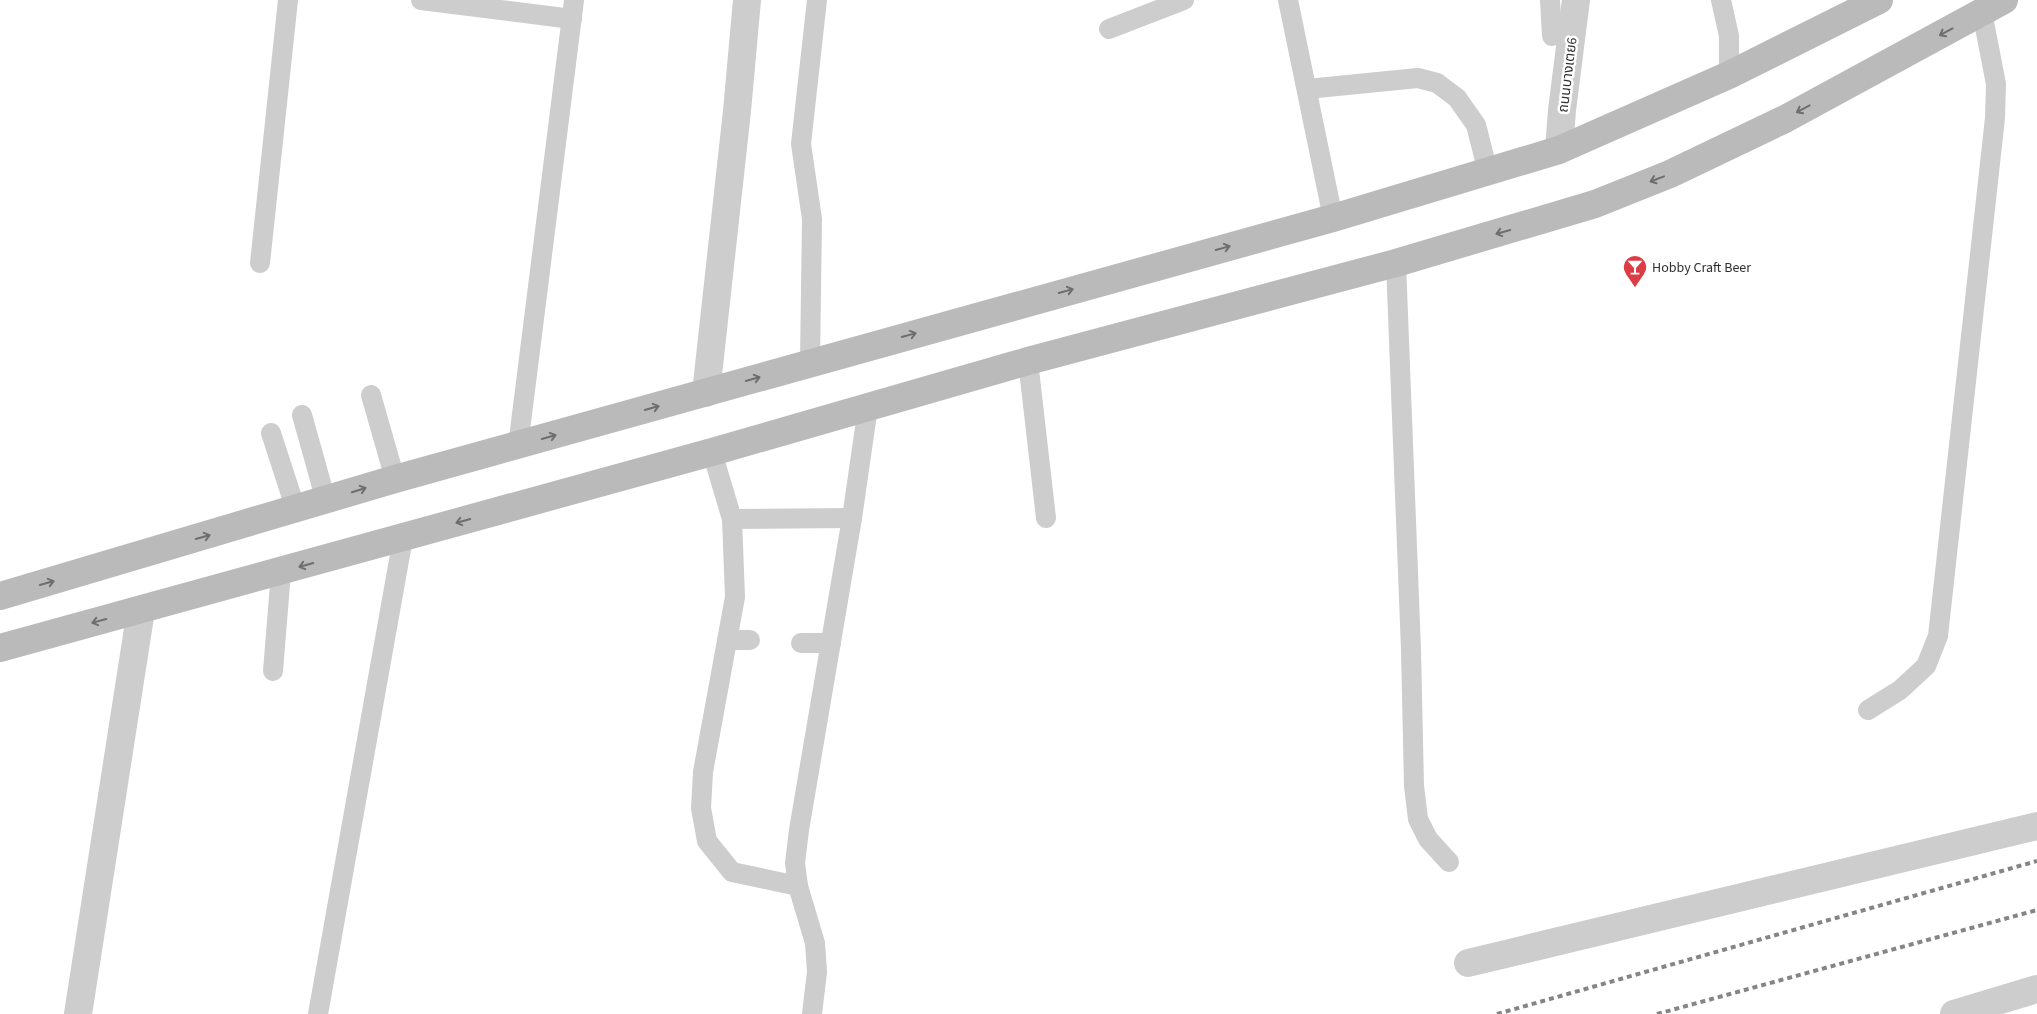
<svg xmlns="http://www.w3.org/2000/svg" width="2037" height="1014" viewBox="0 0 2037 1014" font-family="'Source Sans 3','Noto Sans Thai',sans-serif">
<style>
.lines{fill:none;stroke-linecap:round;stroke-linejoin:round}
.service{stroke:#cdcdcd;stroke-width:20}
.minor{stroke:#cdcdcd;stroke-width:28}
.secondary{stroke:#bababa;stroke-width:28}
.rail{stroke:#858585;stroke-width:4;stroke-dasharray:5 4;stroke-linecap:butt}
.oneway{stroke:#6e6e6e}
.labels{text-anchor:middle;stroke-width:5;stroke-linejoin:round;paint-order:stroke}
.street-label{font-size:14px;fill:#303030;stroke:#fff}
.poi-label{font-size:14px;fill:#303030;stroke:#fff;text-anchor:start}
</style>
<rect width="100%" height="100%" fill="#fff"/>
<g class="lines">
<g class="service">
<path d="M 421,0 L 572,19"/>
<path d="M 1288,0 L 1333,218"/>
<path d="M 1550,0 L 1552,36"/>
<path d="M 1721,0 L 1729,36 L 1729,75"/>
<path d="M 1109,29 L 1184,0"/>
<path d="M 1307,89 L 1418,78 L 1437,83 L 1457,98 L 1476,125 L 1488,172"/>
<path d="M 260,263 L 288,0"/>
<path d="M 1396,263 L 1411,650 L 1414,786 L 1418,819 L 1428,839 L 1449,862"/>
<path d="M 1028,361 L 1046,518"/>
<path d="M 810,362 L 812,219 L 801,144 L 817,0"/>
<path d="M 371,395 L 395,479"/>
<path d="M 302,415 L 326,501"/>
<path d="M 271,433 L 296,510"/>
<path d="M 518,446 L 574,0"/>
<path d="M 712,452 L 732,519 L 735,597 L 703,772 L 701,808 L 707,841 L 732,872 L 798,886"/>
<path d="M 732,519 L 852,518"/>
<path d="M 727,640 L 750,640"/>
<path d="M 801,643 L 831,643"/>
<path d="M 273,671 L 281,572"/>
<path d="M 1868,710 L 1900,690 L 1926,666 L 1938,636 L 1995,118 L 1996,84 L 1982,12"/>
<path d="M 318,1014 L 403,538"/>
<path d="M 812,1014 L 817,972 L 815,943 L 798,886 L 795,863 L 799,830 L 852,518 L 868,407"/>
</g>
<g class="minor">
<path d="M 1559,150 L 1562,110 L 1576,0"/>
<path d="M 706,393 L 737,111 L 747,0"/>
<path d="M 1468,963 L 2037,826"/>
<path d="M 78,1014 L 141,610"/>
<path d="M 1954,1014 L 2037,989"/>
</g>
<g class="secondary">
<path d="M 0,596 L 395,479 L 1333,218 L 1559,150 L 1729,75 L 1879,0"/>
<path d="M 0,648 L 712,452 L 1028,361 L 1396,263 L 1595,204 L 1670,174 L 1785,119 L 2004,0"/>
</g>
<g class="rail">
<path d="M 1497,1014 L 2037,861"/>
<path d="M 1657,1014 L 2037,910"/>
</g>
</g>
<defs><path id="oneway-shaft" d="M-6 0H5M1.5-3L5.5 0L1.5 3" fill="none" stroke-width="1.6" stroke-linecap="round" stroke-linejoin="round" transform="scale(1.25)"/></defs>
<g class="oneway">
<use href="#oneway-shaft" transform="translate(1946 32) rotate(152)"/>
<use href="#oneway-shaft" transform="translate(1803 109) rotate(152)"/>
<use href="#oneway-shaft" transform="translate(1657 179) rotate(159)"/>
<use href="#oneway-shaft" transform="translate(1503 232) rotate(164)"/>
<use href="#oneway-shaft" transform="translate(1223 248) rotate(-15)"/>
<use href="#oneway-shaft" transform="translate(1066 291) rotate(-15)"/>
<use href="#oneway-shaft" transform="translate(909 335) rotate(-15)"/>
<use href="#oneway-shaft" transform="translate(753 379) rotate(-16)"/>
<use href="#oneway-shaft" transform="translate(652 408) rotate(-16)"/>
<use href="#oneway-shaft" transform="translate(549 437) rotate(-16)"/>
<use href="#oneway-shaft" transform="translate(359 490) rotate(-17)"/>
<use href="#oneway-shaft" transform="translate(463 521) rotate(164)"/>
<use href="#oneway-shaft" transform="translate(203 537) rotate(-16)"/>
<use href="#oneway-shaft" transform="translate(306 565) rotate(164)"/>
<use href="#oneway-shaft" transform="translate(47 583) rotate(-16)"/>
<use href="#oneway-shaft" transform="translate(99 621) rotate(165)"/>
</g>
<defs>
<g id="bar-pin" transform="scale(1.25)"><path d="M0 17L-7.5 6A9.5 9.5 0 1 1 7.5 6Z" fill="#dc3d45" stroke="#fff"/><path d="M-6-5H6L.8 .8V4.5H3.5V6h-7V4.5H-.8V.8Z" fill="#fff"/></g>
</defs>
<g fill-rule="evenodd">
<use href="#bar-pin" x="1635" y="267"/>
</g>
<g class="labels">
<g class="street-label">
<text transform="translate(1567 75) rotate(-83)" y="5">ถนนบางเตย6</text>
</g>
<g class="poi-label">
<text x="1652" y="272">Hobby Craft Beer</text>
</g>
</g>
</svg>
